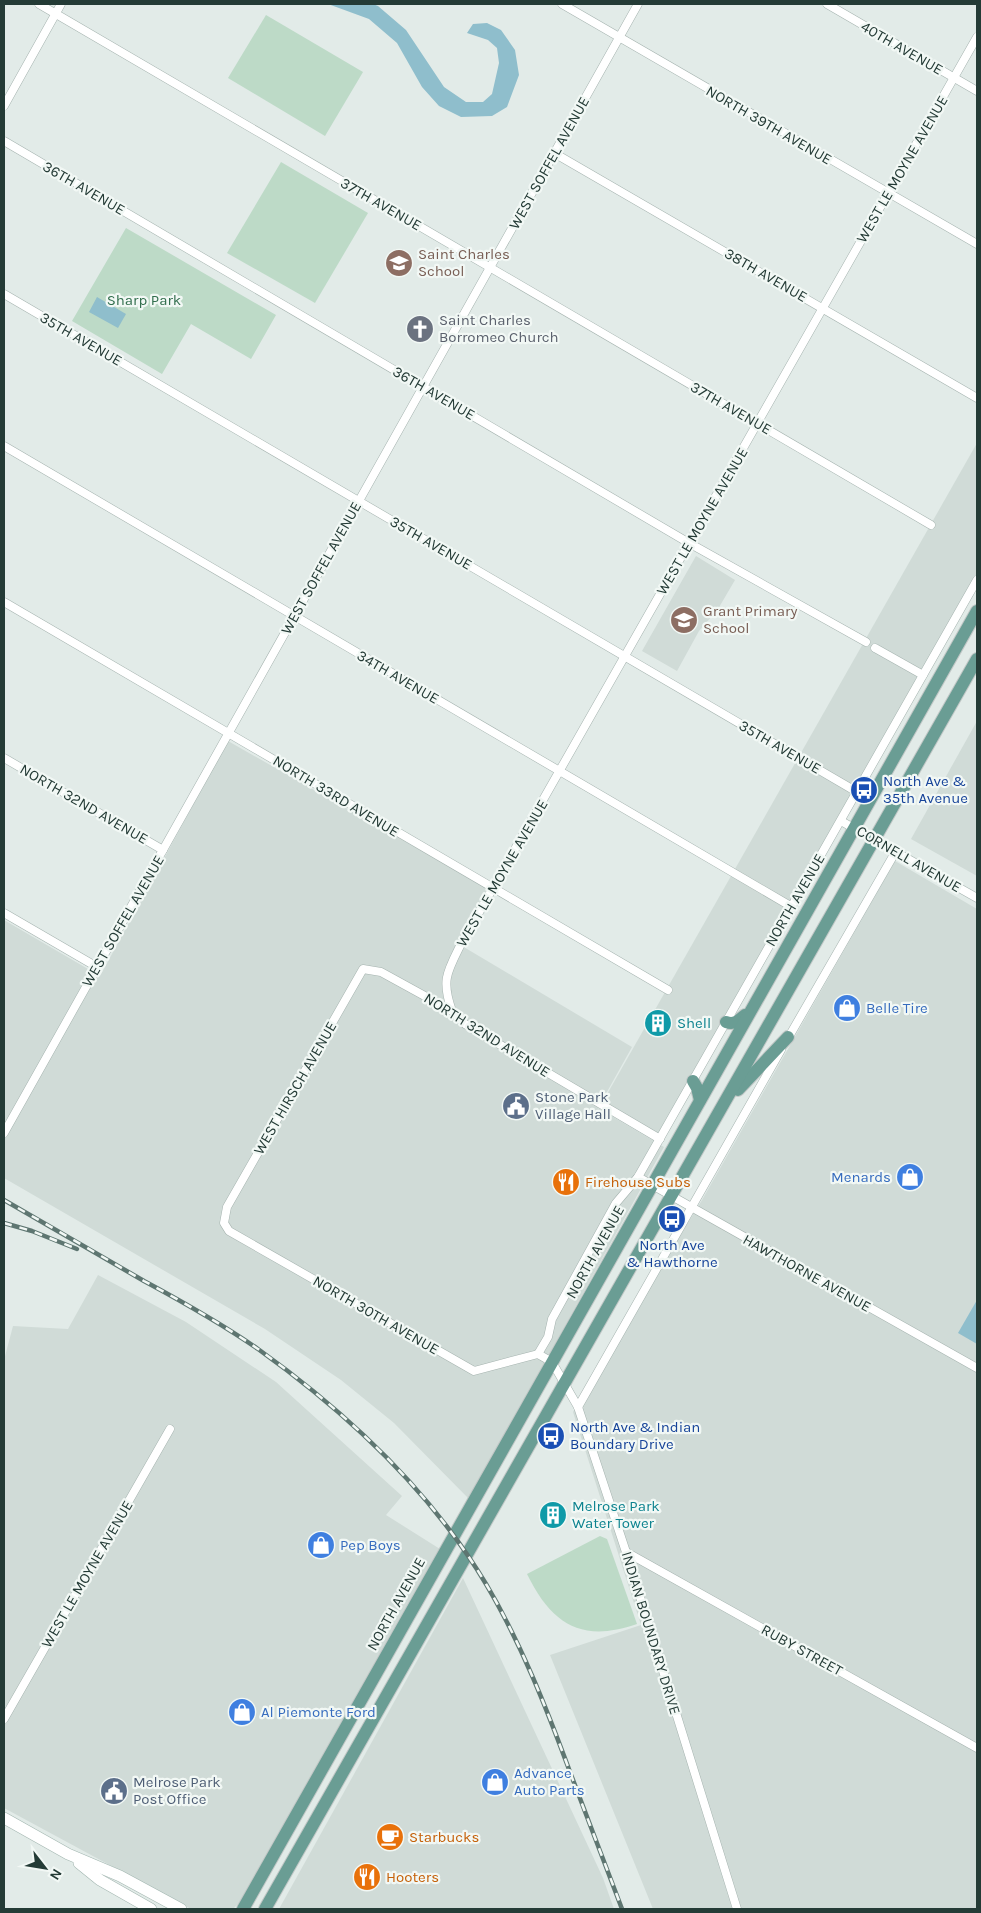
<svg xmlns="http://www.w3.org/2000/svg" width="981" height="1913" viewBox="0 0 981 1913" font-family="Karla,sans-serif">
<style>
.built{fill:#d0dbd7}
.green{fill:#bddac7}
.water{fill:#8fbecc}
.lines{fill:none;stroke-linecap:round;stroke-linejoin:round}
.street-casing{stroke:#a5b3af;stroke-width:9}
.secondary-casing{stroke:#a2b6b0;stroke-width:12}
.primary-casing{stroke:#c2c8c7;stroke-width:14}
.street{stroke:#fff;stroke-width:8}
.secondary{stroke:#fff;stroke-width:11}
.primary{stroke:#6a9d94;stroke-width:12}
.rail-casing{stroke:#5e7671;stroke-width:4.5}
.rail{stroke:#f2f8f5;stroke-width:2.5;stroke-dasharray:8;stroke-linecap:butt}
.labels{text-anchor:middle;stroke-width:4.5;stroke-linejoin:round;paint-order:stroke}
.street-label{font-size:15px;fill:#243b36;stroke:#f2f8f5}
.education-label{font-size:15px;fill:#785e54;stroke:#f2f8f5;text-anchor:start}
.park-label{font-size:15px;fill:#316e4d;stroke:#f2f8f5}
.worship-label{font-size:15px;fill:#5b616d;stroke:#f2f8f5;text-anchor:start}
.transit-label{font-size:15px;fill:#164399;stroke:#f2f8f5;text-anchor:start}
.shop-label{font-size:15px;fill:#366cbe;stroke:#f2f8f5;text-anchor:start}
.culture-label{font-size:15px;fill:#0d838f;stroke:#f2f8f5;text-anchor:start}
.service-label{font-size:15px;fill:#4e5e75;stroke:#f2f8f5;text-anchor:start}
.food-label{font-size:15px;fill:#c56008;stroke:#f2f8f5;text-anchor:start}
</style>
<rect width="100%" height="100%" fill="#e2ebe8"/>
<g class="built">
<path d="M 977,443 L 977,580 L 660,1139 L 602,1103 Z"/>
<path d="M 696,556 L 735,580 L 718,609 L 699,631 L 677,671 L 642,651 Z"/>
<path d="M 977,721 L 977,876 L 911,839 Z"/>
<path d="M 228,741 L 487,888 L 457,943 L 632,1047 L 598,1108 L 664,1147 L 469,1499 L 394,1423 L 341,1380 L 265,1329 L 4,1178 L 4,920 L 100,976 Z"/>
<path d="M 895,861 L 977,909 L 977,1909 L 653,1909 L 550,1655 L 641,1625 L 573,1412 L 595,1373 L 702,1200 Z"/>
<path d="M 98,1275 L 186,1322 L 276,1382 L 402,1496 L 386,1515 L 440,1549 L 239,1903 L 233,1909 L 191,1909 L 4,1808 L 4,1360 L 13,1326 L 68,1329 Z"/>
<path d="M 463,1578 L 603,1878 L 614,1909 L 279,1909 Z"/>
</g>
<g class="green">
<path d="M 266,15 L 363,72 L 325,136 L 228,78 Z"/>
<path d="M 281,162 L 368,213 L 315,303 L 227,253 Z"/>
<path d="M 126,228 L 276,315 L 251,359 L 191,324 L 162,374 L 72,321 Z"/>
<path d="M 600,1536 L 607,1539 L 637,1624 C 582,1643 552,1625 527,1574 Z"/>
</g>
<g class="water">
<path d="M 328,4 L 373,4 L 378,6 L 406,30 L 444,87 L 466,102 L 483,102 L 492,94 L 499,63 L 497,48 L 488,40 L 467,33 L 473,24 L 487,23 L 501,30 L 515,50 L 519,75 L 507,107 L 492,116 L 461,117 L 439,106 L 422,87 L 397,43 L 369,19 Z"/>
<path d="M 97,297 L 126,314 L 118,328 L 89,312 Z"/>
<path d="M 977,1300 L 977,1344 L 958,1333 Z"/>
</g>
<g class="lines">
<g class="street-casing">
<g id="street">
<path d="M 39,4 L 931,525"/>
<path d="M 562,4 L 977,244"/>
<path d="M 827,4 L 977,91"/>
<path d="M 4,106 L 61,4"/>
<path d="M 4,141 L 689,543 L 866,642"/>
<path d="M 554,153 L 977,398"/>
<path d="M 4,294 L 857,792"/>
<path d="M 4,446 L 792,907"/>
<path d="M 4,602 L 668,990"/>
<path d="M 875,648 L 923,675"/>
<path d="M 4,758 L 163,850"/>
<path d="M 841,821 L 977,898"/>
<path d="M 4,913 L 97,967"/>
<path d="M 452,1011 C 441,980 447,972 461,944 L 977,37"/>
<path d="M 787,1040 L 896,851"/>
<path d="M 4,1133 L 638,4"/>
<path d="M 660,1139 L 465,1024 L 452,1011 L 381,972 L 363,969 L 227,1207 L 224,1223 L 229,1231 L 474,1371 L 538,1354 L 552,1362 L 578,1407 L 626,1552 L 737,1909"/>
<path d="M 638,1177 L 977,1368"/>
<path d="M 538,1354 L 548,1337 L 552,1319 L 616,1203 L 638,1177 L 977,580"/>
<path d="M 578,1407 L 781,1050"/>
<path d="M 626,1552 L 977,1748"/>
<path d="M 4,1719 L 170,1429"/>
</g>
</g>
<g class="secondary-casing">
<g id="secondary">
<path d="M 4,1818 L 68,1854 L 120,1876 L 181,1909"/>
<path d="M 79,1863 L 100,1880 L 151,1909"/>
</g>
</g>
<g class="primary-casing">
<g id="primary">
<path d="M 726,1022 C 735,1025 739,1020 745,1015"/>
<path d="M 693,1081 L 697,1088 L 700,1100"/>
<path d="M 738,1090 L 788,1037"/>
<path d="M 243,1909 L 977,611"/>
<path d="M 265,1909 L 977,659"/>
</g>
</g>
<use href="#street" class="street"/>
<use href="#secondary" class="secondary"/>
<use href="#primary" class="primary"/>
<g class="rail-casing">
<g id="rail">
<path d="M 4,1200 C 51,1227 98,1254 144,1281 C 183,1302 222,1324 258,1349 C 346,1412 430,1490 486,1584 C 521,1643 546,1707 570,1772 C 587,1818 605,1863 622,1909"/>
<path d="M 4,1223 L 32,1231 L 77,1249"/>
</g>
</g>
<use href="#rail" class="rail"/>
</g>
<defs>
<g id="school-disc" transform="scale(1.4375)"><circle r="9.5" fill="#8d6e63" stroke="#f2f8f5"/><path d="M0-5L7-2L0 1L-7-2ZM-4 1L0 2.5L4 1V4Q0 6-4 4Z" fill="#fff"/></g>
<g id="church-disc" transform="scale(1.4375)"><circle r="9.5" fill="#6b7280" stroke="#f2f8f5"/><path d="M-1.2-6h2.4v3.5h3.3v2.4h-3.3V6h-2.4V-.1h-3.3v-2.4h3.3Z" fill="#fff"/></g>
<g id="bus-disc" transform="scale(1.4375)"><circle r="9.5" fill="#1a4fb4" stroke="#f2f8f5"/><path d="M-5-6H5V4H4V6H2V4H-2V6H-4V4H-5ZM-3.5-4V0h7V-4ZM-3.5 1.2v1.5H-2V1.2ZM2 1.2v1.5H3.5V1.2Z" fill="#fff"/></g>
<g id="shop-disc" transform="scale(1.4375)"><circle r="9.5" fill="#3f7fe0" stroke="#f2f8f5"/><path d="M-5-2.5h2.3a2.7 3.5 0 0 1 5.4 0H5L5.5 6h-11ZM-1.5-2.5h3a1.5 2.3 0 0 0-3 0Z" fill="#fff"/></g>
<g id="building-disc" transform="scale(1.4375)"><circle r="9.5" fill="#0f9aa8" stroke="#f2f8f5"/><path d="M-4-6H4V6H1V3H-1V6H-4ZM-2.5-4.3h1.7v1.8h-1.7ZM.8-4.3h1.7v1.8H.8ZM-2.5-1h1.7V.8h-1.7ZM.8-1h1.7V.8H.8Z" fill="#fff"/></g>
<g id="civic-disc" transform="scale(1.4375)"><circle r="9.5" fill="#5c6f8a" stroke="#f2f8f5"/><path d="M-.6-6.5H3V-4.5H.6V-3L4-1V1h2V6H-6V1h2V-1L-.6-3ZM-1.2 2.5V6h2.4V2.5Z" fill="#fff"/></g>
<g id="restaurant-disc" transform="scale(1.4375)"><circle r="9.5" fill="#e8710a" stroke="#f2f8f5"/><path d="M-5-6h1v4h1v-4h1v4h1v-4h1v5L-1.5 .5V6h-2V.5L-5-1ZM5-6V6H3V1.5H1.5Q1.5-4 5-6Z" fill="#fff"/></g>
<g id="cafe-disc" transform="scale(1.4375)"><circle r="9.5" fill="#e8710a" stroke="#f2f8f5"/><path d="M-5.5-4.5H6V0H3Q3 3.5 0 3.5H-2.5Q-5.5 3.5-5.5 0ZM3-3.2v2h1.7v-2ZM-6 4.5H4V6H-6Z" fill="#fff"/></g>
</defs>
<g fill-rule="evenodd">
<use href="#school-disc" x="399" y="263"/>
<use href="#church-disc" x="420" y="329"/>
<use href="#school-disc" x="684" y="620"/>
<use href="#bus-disc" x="864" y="790"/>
<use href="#shop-disc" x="847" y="1008"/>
<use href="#building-disc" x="658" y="1023"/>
<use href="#civic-disc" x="516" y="1106"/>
<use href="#shop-disc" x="910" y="1177"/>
<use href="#restaurant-disc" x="566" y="1182"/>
<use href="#bus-disc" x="672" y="1219"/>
<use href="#bus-disc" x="551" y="1436"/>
<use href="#building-disc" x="553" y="1515"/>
<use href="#shop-disc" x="321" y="1545"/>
<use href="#shop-disc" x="242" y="1712"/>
<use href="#shop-disc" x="495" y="1782"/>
<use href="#civic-disc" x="114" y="1791"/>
<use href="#cafe-disc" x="390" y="1837"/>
<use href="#restaurant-disc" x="367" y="1877"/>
</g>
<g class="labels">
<g class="street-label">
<text transform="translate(902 48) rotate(30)" y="5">40TH AVENUE</text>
<text transform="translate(769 125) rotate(30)" y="5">NORTH 39TH AVENUE</text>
<text transform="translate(549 163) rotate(-61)" y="5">WEST SOFFEL AVENUE</text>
<text transform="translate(902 169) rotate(-60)" y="5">WEST LE MOYNE AVENUE</text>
<text transform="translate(84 188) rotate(30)" y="5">36TH AVENUE</text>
<text transform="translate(381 204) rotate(30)" y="5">37TH AVENUE</text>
<text transform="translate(766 275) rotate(30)" y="5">38TH AVENUE</text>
<text transform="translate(81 339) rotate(30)" y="5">35TH AVENUE</text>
<text transform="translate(434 393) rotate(30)" y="5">36TH AVENUE</text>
<text transform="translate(731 408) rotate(30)" y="5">37TH AVENUE</text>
<text transform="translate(702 521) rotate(-60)" y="5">WEST LE MOYNE AVENUE</text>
<text transform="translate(431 543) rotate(30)" y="5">35TH AVENUE</text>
<text transform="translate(321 568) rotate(-61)" y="5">WEST SOFFEL AVENUE</text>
<text transform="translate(398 677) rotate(30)" y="5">34TH AVENUE</text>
<text transform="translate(780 747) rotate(30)" y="5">35TH AVENUE</text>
<text transform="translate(336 796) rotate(31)" y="5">NORTH 33RD AVENUE</text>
<text transform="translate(84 804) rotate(30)" y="5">NORTH 32ND AVENUE</text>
<text transform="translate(909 859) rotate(30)" y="5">CORNELL AVENUE</text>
<text transform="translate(502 873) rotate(-60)" y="5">WEST LE MOYNE AVENUE</text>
<text transform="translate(795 900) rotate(-60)" y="5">NORTH AVENUE</text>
<text transform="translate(123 921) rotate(-60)" y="5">WEST SOFFEL AVENUE</text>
<text transform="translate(487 1035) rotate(32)" y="5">NORTH 32ND AVENUE</text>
<text transform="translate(295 1088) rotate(-60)" y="5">WEST HIRSCH AVENUE</text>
<text transform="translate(595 1252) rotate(-61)" y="5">NORTH AVENUE</text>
<text transform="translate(807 1273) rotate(29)" y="5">HAWTHORNE AVENUE</text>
<text transform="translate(376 1315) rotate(30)" y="5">NORTH 30TH AVENUE</text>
<text transform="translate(87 1574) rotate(-60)" y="5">WEST LE MOYNE AVENUE</text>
<text transform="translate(396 1604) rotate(-61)" y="5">NORTH AVENUE</text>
<text transform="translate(651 1633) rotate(73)" y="5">INDIAN BOUNDARY DRIVE</text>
<text transform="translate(802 1650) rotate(29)" y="5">RUBY STREET</text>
</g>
<g class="education-label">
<text x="418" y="259">Saint Charles<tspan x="418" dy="17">School</tspan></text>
<text x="703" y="616">Grant Primary<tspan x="703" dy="17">School</tspan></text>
</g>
<g class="park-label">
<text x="144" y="305">Sharp Park</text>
</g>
<g class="worship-label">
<text x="439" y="325">Saint Charles<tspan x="439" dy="17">Borromeo Church</tspan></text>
</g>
<g class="transit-label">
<text x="883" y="786">North Ave &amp;<tspan x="883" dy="17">35th Avenue</tspan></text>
<text x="672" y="1250" text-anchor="middle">North Ave<tspan x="672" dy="17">&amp; Hawthorne</tspan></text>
<text x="570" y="1432">North Ave &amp; Indian<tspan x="570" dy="17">Boundary Drive</tspan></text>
</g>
<g class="shop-label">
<text x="866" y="1013">Belle Tire</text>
<text x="891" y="1182" text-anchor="end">Menards</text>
<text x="340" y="1550">Pep Boys</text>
<text x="261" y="1717">Al Piemonte Ford</text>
<text x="514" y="1778">Advance<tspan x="514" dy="17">Auto Parts</tspan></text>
</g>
<g class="culture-label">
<text x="677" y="1028">Shell</text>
<text x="572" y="1511">Melrose Park<tspan x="572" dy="17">Water Tower</tspan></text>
</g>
<g class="service-label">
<text x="535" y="1102">Stone Park<tspan x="535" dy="17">Village Hall</tspan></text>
<text x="133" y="1787">Melrose Park<tspan x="133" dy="17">Post Office</tspan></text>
</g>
<g class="food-label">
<text x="585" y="1187">Firehouse Subs</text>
<text x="409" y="1842">Starbucks</text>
<text x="386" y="1882">Hooters</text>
</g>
</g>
<rect width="981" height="1913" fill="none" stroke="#243b36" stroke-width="10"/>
<g transform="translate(45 1868) rotate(121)" stroke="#f2f8f5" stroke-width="4" paint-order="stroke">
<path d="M0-4L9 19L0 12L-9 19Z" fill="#243b36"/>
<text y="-8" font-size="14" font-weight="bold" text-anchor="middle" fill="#243b36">N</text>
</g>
</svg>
